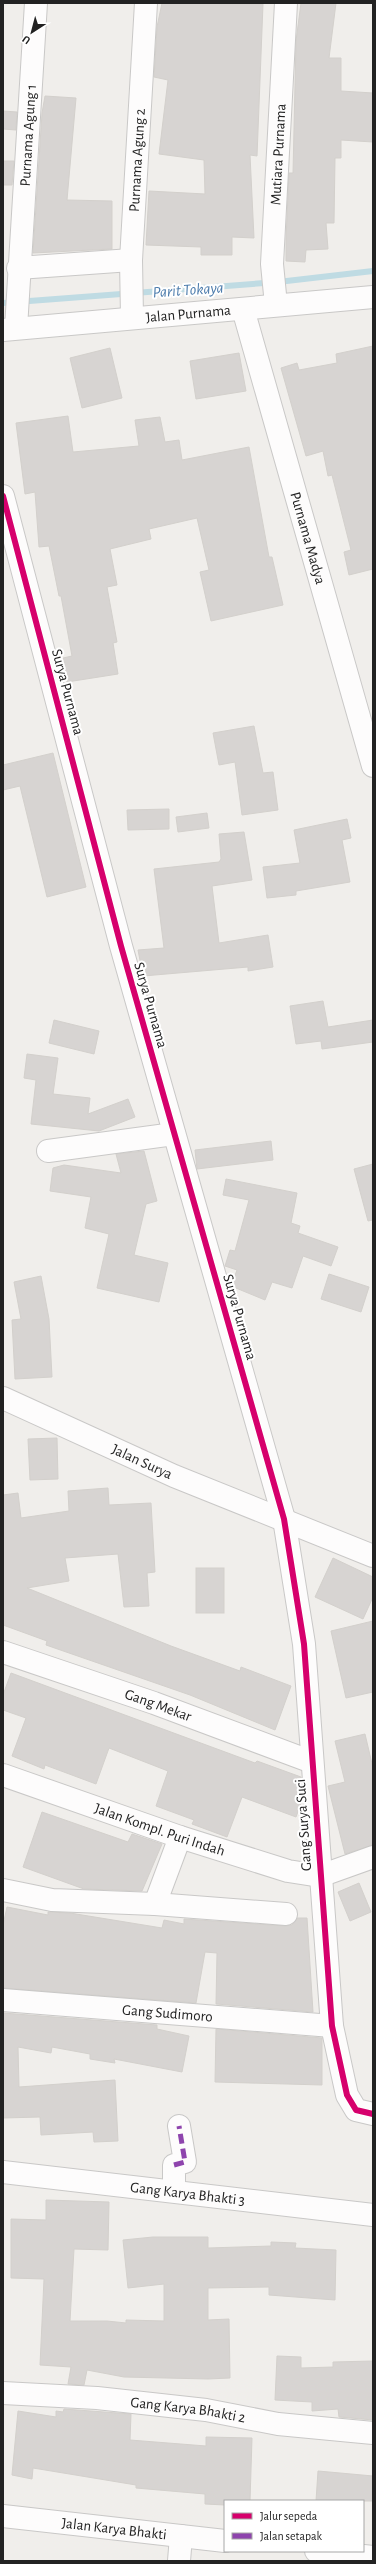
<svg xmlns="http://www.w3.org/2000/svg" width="376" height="2564" viewBox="0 0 376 2564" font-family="'Alegreya Sans',sans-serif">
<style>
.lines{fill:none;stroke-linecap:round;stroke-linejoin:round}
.stream{stroke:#bfdbe3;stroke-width:6}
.building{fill:#d7d4d2;stroke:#d3d0cc}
.minor-casing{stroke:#c9c8c7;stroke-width:24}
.minor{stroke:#fdfcfc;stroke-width:22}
.quiet{stroke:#8e44ad;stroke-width:5;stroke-dasharray:10 5;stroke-linecap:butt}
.cycleway-casing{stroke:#fff;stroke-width:8}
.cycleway{stroke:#d6006c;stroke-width:6}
.labels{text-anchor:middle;stroke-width:4;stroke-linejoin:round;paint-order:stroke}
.street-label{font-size:15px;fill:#222;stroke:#fff}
.water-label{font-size:16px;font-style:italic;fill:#4a7aab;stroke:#fff}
</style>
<rect width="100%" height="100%" fill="#f0eeeb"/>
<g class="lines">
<path class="stream" d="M 3,303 L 278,282 L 373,271"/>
</g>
<g class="building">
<path d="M 162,3 L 263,4 L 257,156 L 250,155 L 254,238 L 232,237 L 232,255 L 201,255 L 201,247 L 146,245 L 149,191 L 205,194 L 204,160 L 159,154 L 168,80 L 154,77 L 157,27 Z"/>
<path d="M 301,3 L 336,3 L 329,58 L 341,58 L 341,91 L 373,93 L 373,142 L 341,140 L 341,158 L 335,158 L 334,223 L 326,223 L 328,249 L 306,250 L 305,262 L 286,261 L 286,239 L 289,173 L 293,173 L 296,41 Z"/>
<path d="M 45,96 L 76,98 L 67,200 L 112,201 L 112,249 L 33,253 L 42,113 Z"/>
<path d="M 3,111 L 17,112 L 16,130 L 3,129 Z"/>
<path d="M 3,161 L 14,161 L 12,185 L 3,185 Z"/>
<path d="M 373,346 L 373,569 L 349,575 L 344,552 L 351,550 L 332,475 L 328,476 L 323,451 L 306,456 L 281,368 L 297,363 L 299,370 L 337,363 L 336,354 Z"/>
<path d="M 110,348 L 122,398 L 82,408 L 70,358 Z"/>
<path d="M 239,353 L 246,391 L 196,399 L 190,361 Z"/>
<path d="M 68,416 L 73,452 L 139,446 L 135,420 L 160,417 L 165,442 L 179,440 L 182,460 L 249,447 L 269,557 L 272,557 L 283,605 L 211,621 L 200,572 L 209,570 L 197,518 L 149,529 L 151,539 L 110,549 L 117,585 L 107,587 L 117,642 L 113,643 L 118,674 L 67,682 L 63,658 L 72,656 L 61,596 L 59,596 L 49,546 L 39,547 L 35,492 L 25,494 L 16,423 Z"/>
<path d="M 254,726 L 263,773 L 273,772 L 278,810 L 242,815 L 235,762 L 219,765 L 213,733 Z"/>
<path d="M 53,753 L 86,887 L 47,897 L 20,786 L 3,790 L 3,765 Z"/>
<path d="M 169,809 L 169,829 L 128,830 L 127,810 Z"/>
<path d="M 207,813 L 209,828 L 178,832 L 176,817 Z"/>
<path d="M 347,819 L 351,838 L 342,840 L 350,882 L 296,891 L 296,895 L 267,898 L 263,867 L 300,863 L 294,830 Z"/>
<path d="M 244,832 L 252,880 L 212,886 L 219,943 L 268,935 L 273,967 L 248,971 L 248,967 L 143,976 L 138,950 L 164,948 L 154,869 L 219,862 L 221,859 L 219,834 Z"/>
<path d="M 323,1001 L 328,1027 L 373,1020 L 373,1042 L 322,1049 L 321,1041 L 296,1044 L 290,1006 Z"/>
<path d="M 54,1020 L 99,1031 L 94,1054 L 49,1043 Z"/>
<path d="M 27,1054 L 58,1058 L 53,1094 L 90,1098 L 88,1114 L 128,1099 L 135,1117 L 99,1131 L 31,1124 L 36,1080 L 24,1078 Z"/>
<path d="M 271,1141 L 273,1160 L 197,1169 L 195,1150 Z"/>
<path d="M 144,1151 L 157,1201 L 146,1204 L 134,1255 L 168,1263 L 159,1302 L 97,1288 L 109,1234 L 85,1228 L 91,1197 L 50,1191 L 53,1168 L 64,1165 L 121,1173 L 116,1154 Z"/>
<path d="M 373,1164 L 373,1220 L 368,1221 L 354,1169 Z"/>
<path d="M 226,1179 L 297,1193 L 291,1223 L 300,1226 L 298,1233 L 338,1247 L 331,1266 L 303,1256 L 292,1288 L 272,1282 L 265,1300 L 231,1286 L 237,1270 L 225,1266 L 230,1250 L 235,1251 L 249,1200 L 223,1195 Z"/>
<path d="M 329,1274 L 369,1287 L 361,1312 L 321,1299 Z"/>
<path d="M 41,1276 L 49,1319 L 52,1377 L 15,1379 L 12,1320 L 21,1319 L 14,1282 Z"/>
<path d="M 57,1438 L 58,1479 L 30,1480 L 28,1439 Z"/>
<path d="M 108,1488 L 109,1505 L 151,1503 L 155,1572 L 147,1573 L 149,1606 L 124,1607 L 118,1554 L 65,1558 L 69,1581 L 27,1588 L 171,1646 L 240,1671 L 241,1667 L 291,1686 L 275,1730 L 190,1695 L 46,1645 L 47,1641 L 3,1625 L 3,1495 L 18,1493 L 21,1518 L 69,1511 L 68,1491 Z"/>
<path d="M 333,1558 L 373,1577 L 373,1597 L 363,1619 L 315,1597 Z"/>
<rect x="196" y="1568" width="28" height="45"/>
<path d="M 373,1621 L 373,1692 L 346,1698 L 331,1631 Z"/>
<path d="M 11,1673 L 255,1763 L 257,1761 L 301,1777 L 303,1798 L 296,1817 L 242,1797 L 227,1837 L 192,1824 L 194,1820 L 156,1806 L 168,1771 L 109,1748 L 96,1784 L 45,1765 L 44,1769 L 12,1756 L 26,1718 L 3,1710 L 3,1695 Z"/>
<path d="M 365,1734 L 373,1768 L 373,1845 L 345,1854 L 328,1786 L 345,1782 L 335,1741 Z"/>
<path d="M 42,1812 L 128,1842 L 132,1834 L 162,1844 L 142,1891 L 84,1889 L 23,1867 Z"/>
<path d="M 359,1883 L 371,1912 L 350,1921 L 338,1892 Z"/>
<path d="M 7,1907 L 48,1915 L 48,1912 L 70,1913 L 162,1928 L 164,1920 L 184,1924 L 184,1919 L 285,1926 L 292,1925 L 297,1918 L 307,1918 L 313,2012 L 216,2004 L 217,1953 L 205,1952 L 196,2003 L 3,1988 L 3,1925 Z"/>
<path d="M 3,2013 L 157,2025 L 157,2029 L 189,2036 L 182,2072 L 114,2059 L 115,2063 L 90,2059 L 90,2054 L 52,2047 L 51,2053 L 18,2047 L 19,2087 L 115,2080 L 118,2141 L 94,2142 L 93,2132 L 41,2135 L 40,2117 L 3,2118 Z"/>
<path d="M 216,2029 L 322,2038 L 322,2085 L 215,2082 Z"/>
<path d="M 46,2200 L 109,2202 L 108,2250 L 74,2249 L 70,2321 L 107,2321 L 126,2323 L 126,2320 L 164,2321 L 164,2284 L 128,2288 L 123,2240 L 153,2237 L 208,2237 L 208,2248 L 271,2246 L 271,2242 L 296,2243 L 295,2248 L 336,2250 L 335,2300 L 269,2295 L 269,2287 L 208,2288 L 208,2320 L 229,2319 L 230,2378 L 208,2379 L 124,2377 L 87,2370 L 84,2385 L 68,2384 L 71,2367 L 40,2365 L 44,2279 L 11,2278 L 11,2219 L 46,2220 Z"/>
<path d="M 277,2356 L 301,2357 L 301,2368 L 333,2367 L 333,2362 L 373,2361 L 373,2420 L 339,2417 L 338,2409 L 312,2411 L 312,2402 L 275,2400 Z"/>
<path d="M 64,2409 L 131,2414 L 130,2440 L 206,2446 L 206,2437 L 252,2438 L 250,2501 L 225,2501 L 225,2505 L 205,2504 L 205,2494 L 136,2488 L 136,2485 L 33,2468 L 32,2479 L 12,2475 L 18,2411 L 56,2417 L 56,2411 L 63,2412 Z"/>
<path d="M 318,2471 L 373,2476 L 373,2501 L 316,2501 Z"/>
</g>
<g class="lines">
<g class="minor-casing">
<g id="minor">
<path d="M 18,268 L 131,260"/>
<path id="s1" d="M 276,305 L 272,264 L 286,3"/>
<path id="s2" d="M 243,309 L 373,766"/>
<path id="s3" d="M 132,317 L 131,260 L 146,3"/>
<path id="s4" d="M 16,328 L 36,3"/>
<path id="s5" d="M 3,330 L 373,297"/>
<path d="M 3,496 L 121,946 L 284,1519 L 304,1644 L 332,2026 L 347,2095 L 356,2110 L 373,2114"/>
<path d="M 48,1151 L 174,1134"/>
<path id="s6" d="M 3,1398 L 174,1476 L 373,1556"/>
<path id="s7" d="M 3,1652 L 154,1703 L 312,1762"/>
<path id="s8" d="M 3,1775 L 180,1837 L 288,1871 L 320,1876 L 373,1857"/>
<path d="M 3,1890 L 52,1900 L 155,1904 L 286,1914"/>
<path d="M 155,1904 L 180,1837"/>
<path id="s9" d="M 3,2000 L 332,2026"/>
<path id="s10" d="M 3,2172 L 373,2215"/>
<path d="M 174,2191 L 174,2165 L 185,2162 L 179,2126"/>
<path id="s11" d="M 3,2393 L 97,2398 L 206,2410 L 278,2424 L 373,2433"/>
<path id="s12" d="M 3,2516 L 225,2541"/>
<path d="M 316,2551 L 373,2557"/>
<path d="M 179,2561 L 181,2536"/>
</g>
</g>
<use href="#minor" class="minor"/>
<path class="quiet" d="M 174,2165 L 185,2162 L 179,2126"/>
<g class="cycleway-casing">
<path id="cycleway" d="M 3,496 L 121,946 L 284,1519 L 304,1644 L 332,2026 L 347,2095 L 356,2110 L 373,2114"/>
</g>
<use href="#cycleway" class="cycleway"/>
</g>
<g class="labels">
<g class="street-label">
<text dy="5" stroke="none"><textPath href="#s4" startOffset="193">Purnama Agung 1</textPath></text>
<text dy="5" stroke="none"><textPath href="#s1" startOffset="151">Mutiara Purnama</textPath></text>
<text dy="5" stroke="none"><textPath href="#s3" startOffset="157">Purnama Agung 2</textPath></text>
<text dy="5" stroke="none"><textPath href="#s5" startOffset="186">Jalan Purnama</textPath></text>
<text dy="5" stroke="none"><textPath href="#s2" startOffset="238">Purnama Madya</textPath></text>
<text transform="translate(68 692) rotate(75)" y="5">Surya Purnama</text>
<text transform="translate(151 1005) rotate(74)" y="5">Surya Purnama</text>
<text transform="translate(240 1317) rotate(74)" y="5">Surya Purnama</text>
<text dy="5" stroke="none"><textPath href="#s6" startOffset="153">Jalan Surya</textPath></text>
<text dy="5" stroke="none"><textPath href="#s7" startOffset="164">Gang Mekar</textPath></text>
<text transform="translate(303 1825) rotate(-94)" y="5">Gang Surya Suci</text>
<text dy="5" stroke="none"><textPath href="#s8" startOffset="166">Jalan Kompl. Puri Indah</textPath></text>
<text dy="5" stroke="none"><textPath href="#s9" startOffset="165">Gang Sudimoro</textPath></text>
<text dy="5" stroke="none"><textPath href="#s10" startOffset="186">Gang Karya Bhakti 3</textPath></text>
<text dy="5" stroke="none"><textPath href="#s11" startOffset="186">Gang Karya Bhakti 2</textPath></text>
<text dy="5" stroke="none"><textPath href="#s12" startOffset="112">Jalan Karya Bhakti</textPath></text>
</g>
<g class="water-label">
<text transform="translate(188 289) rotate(-4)" y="6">Parit Tokaya</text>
</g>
</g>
<rect width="376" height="2564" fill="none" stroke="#222222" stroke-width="8"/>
<rect x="224" y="2500" width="140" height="52" fill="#ffffff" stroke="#a7a7a7"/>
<rect x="232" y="2513" width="20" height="6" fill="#d6006c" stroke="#a7a7a7"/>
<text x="260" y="2520" font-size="12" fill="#222222">Jalur sepeda</text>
<rect x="232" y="2533" width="20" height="6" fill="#8e44ad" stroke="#a7a7a7"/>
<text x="260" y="2540" font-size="12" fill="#222222">Jalan setapak</text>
<g transform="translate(32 32) rotate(216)" stroke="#ffffff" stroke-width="3" paint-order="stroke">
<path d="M0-3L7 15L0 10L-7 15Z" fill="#222222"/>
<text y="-6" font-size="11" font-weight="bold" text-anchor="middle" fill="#222222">U</text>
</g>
</svg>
